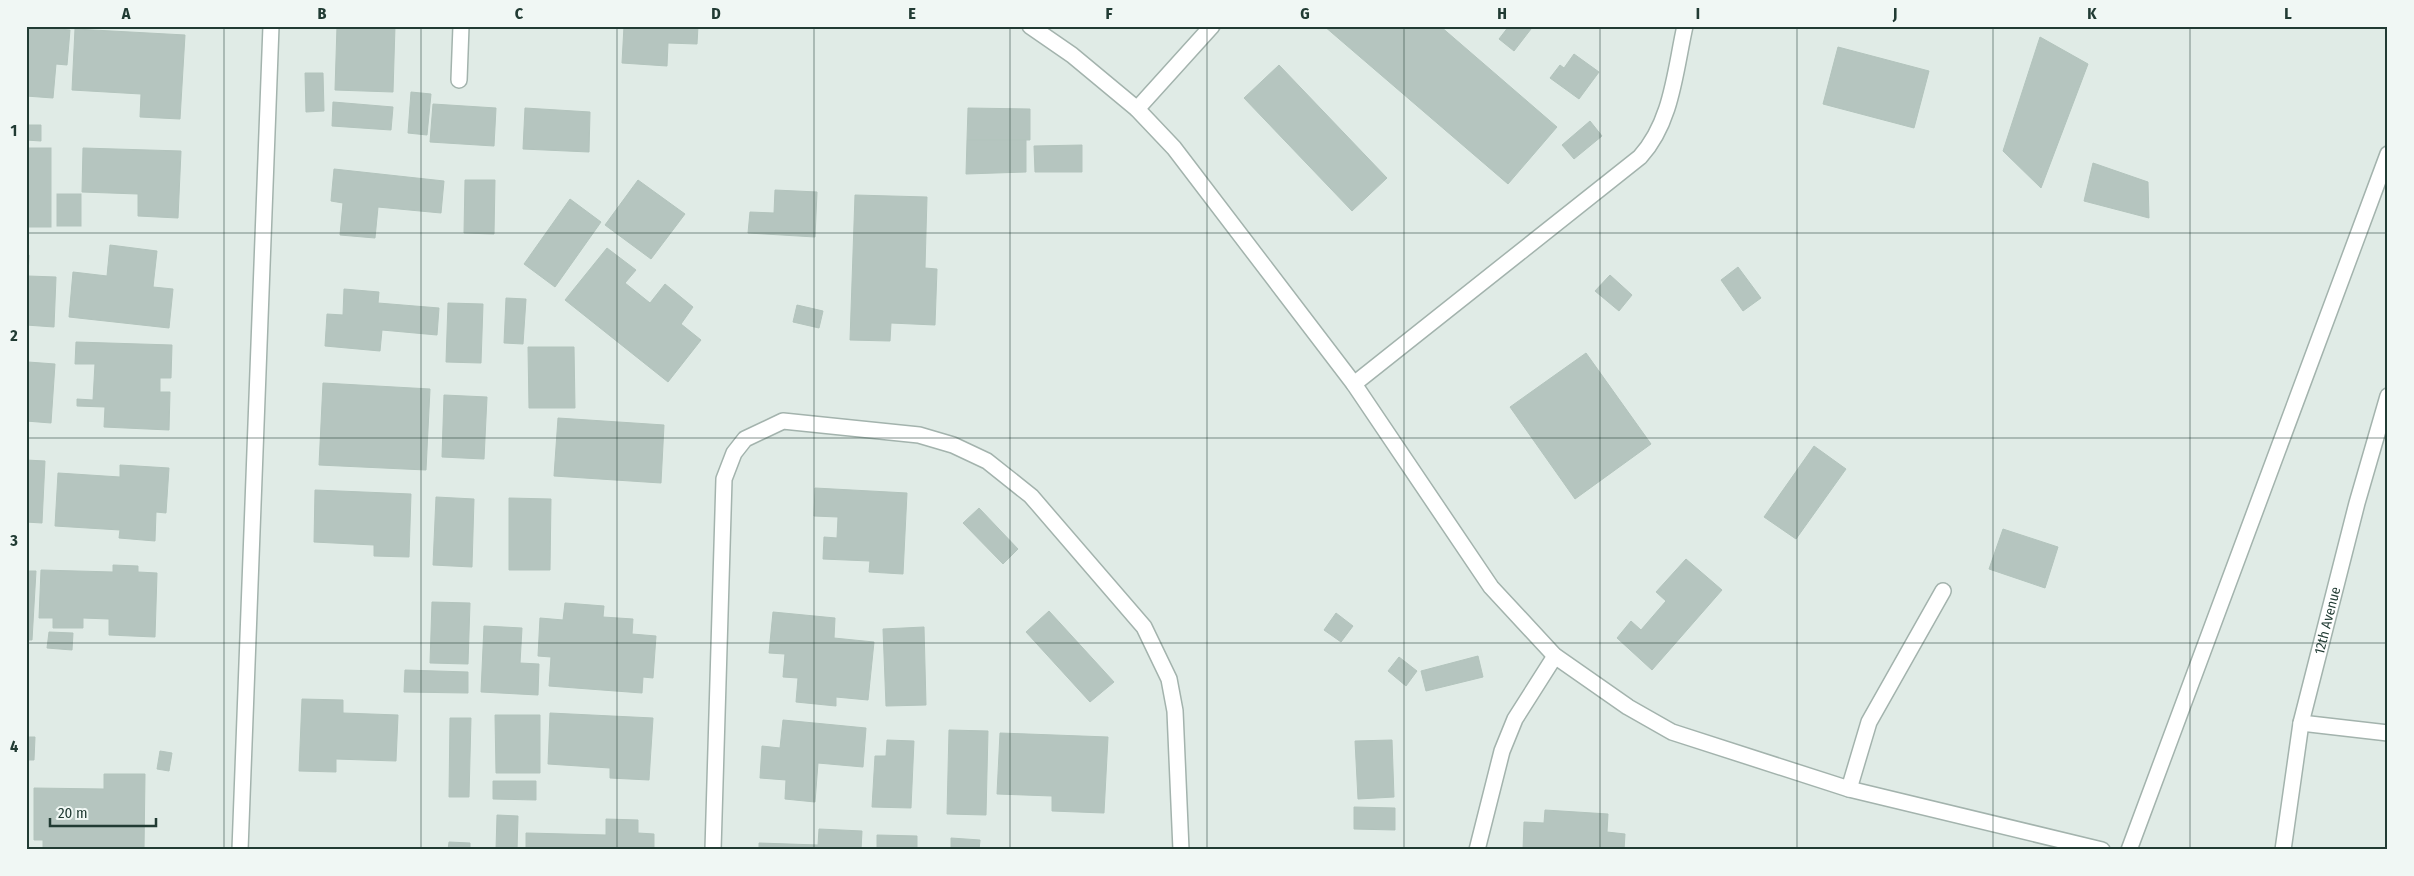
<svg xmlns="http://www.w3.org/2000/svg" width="2414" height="876" viewBox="0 0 2414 876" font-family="'Fira Sans Condensed',sans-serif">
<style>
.building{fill:#b5c5bf;stroke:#b3c4bd}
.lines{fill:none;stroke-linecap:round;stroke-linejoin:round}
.service-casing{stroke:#a3b3ad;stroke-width:18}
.minor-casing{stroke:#a3b3ad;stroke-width:18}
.tertiary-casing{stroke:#a3b3ad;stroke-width:18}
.service{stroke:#fff;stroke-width:15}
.minor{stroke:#fff;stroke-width:15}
.tertiary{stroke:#fff;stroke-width:15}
.grid{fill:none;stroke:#213b33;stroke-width:1;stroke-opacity:0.55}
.labels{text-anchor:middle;stroke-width:4;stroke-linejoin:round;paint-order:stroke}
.street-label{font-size:14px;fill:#213b33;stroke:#f0f7f4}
.neatline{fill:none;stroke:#213b33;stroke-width:2}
.grid-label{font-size:16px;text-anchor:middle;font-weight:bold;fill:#213b33}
</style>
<rect width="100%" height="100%" fill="#e0ebe6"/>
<g class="building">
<path d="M 26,26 L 70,30 L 67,65 L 56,64 L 53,98 L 26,96 Z"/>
<path d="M 337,26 L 395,26 L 393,92 L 335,90 Z"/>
<path d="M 624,26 L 698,26 L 697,44 L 668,43 L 667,66 L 622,63 Z"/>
<path d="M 1324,26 L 1440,26 L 1557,127 L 1508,184 Z"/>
<path d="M 1509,26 L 1528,26 L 1531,29 L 1514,51 L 1499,39 Z"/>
<path d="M 75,29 L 185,35 L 180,119 L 140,117 L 141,94 L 72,90 Z"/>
<path d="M 2040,37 L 2088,64 L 2041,188 L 2003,151 Z"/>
<path d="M 1838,47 L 1929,71 L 1914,128 L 1823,104 Z"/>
<path d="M 1574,54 L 1599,72 L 1579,99 L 1550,78 L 1560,65 L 1564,68 Z"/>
<path d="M 1279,65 L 1387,178 L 1352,211 L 1244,98 Z"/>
<path d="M 305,73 L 323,73 L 324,111 L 306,112 Z"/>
<path d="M 411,92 L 431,94 L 427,135 L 408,133 Z"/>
<path d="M 333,102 L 393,107 L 391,130 L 332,126 Z"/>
<path d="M 433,104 L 496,108 L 494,146 L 430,142 Z"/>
<path d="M 525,108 L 590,112 L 589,152 L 523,149 Z"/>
<path d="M 968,108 L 1030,109 L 1030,140 L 967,140 Z"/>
<path d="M 1590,121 L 1602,136 L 1574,159 L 1562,145 Z"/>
<path d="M 26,125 L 41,125 L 41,141 L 26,140 Z"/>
<path d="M 967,140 L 1026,140 L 1026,172 L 966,174 Z"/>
<path d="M 1082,145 L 1082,172 L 1035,172 L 1034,146 Z"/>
<rect x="26" y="148" width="25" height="79"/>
<path d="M 83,148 L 181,151 L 178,218 L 138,216 L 138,194 L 82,192 Z"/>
<path d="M 2093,163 L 2148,182 L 2149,218 L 2084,201 Z"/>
<path d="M 334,169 L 444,181 L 441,213 L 378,207 L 375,238 L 340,235 L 343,203 L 331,201 Z"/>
<path d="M 465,180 L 495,180 L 494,234 L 464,233 Z"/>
<path d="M 638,180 L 685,214 L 651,259 L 605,225 Z"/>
<path d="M 775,190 L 817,192 L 815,237 L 748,233 L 750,212 L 774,213 Z"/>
<rect x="57" y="194" width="24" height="32"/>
<path d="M 855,195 L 927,197 L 925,268 L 937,269 L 935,325 L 891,323 L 890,341 L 850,340 Z"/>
<path d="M 570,199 L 601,222 L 555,287 L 524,264 Z"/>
<path d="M 110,245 L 157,251 L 153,287 L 173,289 L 169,328 L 69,317 L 73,272 L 107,276 Z"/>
<path d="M 607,248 L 636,270 L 625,283 L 650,303 L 665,284 L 693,307 L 681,324 L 701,340 L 668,382 L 565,300 Z"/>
<path d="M 26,255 L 29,255 L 28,276 L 56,277 L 54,327 L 26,325 Z"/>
<path d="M 1738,267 L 1761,298 L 1743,311 L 1721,280 Z"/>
<path d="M 1610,275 L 1632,295 L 1619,311 L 1595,291 Z"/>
<path d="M 344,289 L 379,292 L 378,303 L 439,308 L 437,335 L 382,330 L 380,351 L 325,346 L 327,314 L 343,315 Z"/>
<path d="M 506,298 L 526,299 L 523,344 L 504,343 Z"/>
<path d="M 448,303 L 483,304 L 481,363 L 446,362 Z"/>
<path d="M 797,305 L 823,311 L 819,328 L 793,322 Z"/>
<path d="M 76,342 L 172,345 L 171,378 L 160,378 L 160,392 L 170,392 L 169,430 L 104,427 L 105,407 L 77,406 L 77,399 L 93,400 L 95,364 L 75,364 Z"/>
<path d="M 528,347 L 574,347 L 575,408 L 529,408 Z"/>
<path d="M 1586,353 L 1651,444 L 1575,499 L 1510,407 Z"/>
<path d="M 26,356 L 28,362 L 55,364 L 51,423 L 26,421 Z"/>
<path d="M 323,383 L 430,389 L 426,470 L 319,465 Z"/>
<path d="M 444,395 L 487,397 L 484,459 L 442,457 Z"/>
<path d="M 558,418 L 664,425 L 661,483 L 554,476 Z"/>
<path d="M 1814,446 L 1846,469 L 1796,539 L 1764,517 Z"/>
<path d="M 26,460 L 45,461 L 42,523 L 26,522 Z"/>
<path d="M 120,465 L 169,468 L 166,513 L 156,512 L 155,541 L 119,538 L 120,530 L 55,526 L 58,473 L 120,477 Z"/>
<path d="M 815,488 L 907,493 L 903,574 L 869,572 L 870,561 L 823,559 L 824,537 L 837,538 L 838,517 L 814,516 Z"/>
<path d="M 315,490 L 411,494 L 409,557 L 374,556 L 374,545 L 314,542 Z"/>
<path d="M 436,497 L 474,499 L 472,567 L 433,565 Z"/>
<path d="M 509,498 L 551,499 L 550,570 L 509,570 Z"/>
<path d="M 979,508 L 1018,549 L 1003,564 L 963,523 Z"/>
<path d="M 2003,529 L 2058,547 L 2045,588 L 1989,569 Z"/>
<path d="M 1686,559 L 1722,590 L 1652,670 L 1617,638 L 1631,621 L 1641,630 L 1666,601 L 1656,592 Z"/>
<path d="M 113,565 L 138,566 L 138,572 L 157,573 L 155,637 L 109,635 L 109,619 L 83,618 L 83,628 L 53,628 L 53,618 L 39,618 L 41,570 L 113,572 Z"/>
<path d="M 26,571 L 36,571 L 32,640 L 26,640 Z"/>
<path d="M 432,602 L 470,603 L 468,664 L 430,663 Z"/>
<path d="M 565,603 L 604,606 L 603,617 L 633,619 L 632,634 L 656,636 L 653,678 L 643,677 L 642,693 L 549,686 L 551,657 L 538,656 L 540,618 L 563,620 Z"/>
<path d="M 1049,611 L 1114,682 L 1090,702 L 1026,632 Z"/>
<path d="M 773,612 L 835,618 L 834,638 L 874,642 L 868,700 L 836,697 L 836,706 L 796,702 L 798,678 L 783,677 L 785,654 L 769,653 Z"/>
<path d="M 1336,613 L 1353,626 L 1341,642 L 1324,630 Z"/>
<path d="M 484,626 L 522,628 L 520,663 L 539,664 L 538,695 L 481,692 Z"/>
<path d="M 924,627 L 926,705 L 886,706 L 883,629 Z"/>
<path d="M 49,632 L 73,633 L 72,650 L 47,648 Z"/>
<path d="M 1478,656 L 1483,677 L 1426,691 L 1421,671 Z"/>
<path d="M 1399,657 L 1417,671 L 1406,686 L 1388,671 Z"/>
<path d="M 405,670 L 468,672 L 468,693 L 404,692 Z"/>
<path d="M 302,699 L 343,700 L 343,713 L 398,715 L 396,761 L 336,759 L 336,772 L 299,771 Z"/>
<path d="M 550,713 L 653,718 L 649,780 L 610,778 L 610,768 L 548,764 Z"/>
<path d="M 495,715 L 540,715 L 540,773 L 496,773 Z"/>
<path d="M 450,718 L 471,718 L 469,797 L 449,797 Z"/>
<path d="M 783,720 L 866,728 L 863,767 L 818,763 L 815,802 L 785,799 L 786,780 L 760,778 L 762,746 L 780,748 Z"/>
<path d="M 949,730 L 988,731 L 986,815 L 947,814 Z"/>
<path d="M 1000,733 L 1108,737 L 1104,813 L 1052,811 L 1052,796 L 997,794 Z"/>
<path d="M 26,737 L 35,737 L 34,760 L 26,760 Z"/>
<path d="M 887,740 L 914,741 L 911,808 L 872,807 L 875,756 L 886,756 Z"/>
<path d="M 1392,740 L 1394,797 L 1358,799 L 1355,741 Z"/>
<path d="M 160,751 L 172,753 L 169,771 L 157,769 Z"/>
<path d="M 26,774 L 28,774 L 26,840 Z"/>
<path d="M 104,774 L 145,774 L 144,850 L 43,848 L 43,840 L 34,840 L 34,788 L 104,789 Z"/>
<path d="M 493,781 L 536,781 L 536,800 L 493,799 Z"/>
<path d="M 1354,807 L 1395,808 L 1395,830 L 1354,829 Z"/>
<path d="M 1545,810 L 1608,814 L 1607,832 L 1625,834 L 1624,850 L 1523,850 L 1524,822 L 1544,823 Z"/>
<path d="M 497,815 L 518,816 L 517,850 L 496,850 Z"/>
<path d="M 606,819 L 638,820 L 638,833 L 654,834 L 654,850 L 526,850 L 526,833 L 606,835 Z"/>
<path d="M 819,829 L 862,831 L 861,850 L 759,850 L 759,843 L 818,845 Z"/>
<path d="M 877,835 L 917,836 L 917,850 L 877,850 Z"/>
<path d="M 951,838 L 980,840 L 979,850 L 951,850 Z"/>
<path d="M 449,842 L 470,843 L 470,850 L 448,850 Z"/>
</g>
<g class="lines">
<g class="service-casing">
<g id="service">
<path d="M 459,80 L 461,26"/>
<path d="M 2301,723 L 2388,733"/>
<path d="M 1849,789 L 1869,722 L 1943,591"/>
<path d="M 1477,850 L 1502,751 L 1515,719 L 1555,656"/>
</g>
</g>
<g class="minor-casing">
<g id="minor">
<path d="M 1030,26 L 1072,55 L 1137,109 L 1174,148 L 1354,384 L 1491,587 L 1555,656 L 1628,707 L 1672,732 L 1849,789 L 2102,850"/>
<path d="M 1137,109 L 1212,26"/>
<path d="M 1354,384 L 1640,157 C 1672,122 1675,71 1685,26"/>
<path d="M 240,850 L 271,26"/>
<path d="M 713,850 L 724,479 L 734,453 L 745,439 L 783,421 L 919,435 L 953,445 L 987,461 L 1031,496 L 1144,627 L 1169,679 L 1175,711 L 1181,850"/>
<path d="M 2129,850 L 2388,154"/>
</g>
</g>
<g class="tertiary-casing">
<g id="tertiary">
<path id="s1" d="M 2283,850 L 2301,723 L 2357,503 L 2388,396"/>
</g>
</g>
<use href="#service" class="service"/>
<use href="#minor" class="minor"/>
<use href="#tertiary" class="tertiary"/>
</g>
<path class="grid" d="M 224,26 L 224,850M 421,26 L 421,850M 617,26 L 617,850M 814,26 L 814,850M 1010,26 L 1010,850M 1207,26 L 1207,850M 1404,26 L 1404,850M 1600,26 L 1600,850M 1797,26 L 1797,850M 1993,26 L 1993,850M 2190,26 L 2190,850M 26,233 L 2388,233M 26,438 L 2388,438M 26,643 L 2388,643"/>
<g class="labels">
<g class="street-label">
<text dy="5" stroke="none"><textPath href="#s1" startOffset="234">12th Avenue</textPath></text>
</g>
</g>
<rect width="2414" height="876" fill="none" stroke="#f0f7f4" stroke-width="55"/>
<path d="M50 818v8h106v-8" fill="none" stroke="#213b33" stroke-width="2.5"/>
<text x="58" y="818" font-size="15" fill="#213b33" stroke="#f0f7f4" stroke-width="4" paint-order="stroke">20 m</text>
<rect x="28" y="28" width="2358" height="820" class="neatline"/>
<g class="grid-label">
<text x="126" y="19">A</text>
<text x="322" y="19">B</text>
<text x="519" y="19">C</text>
<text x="716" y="19">D</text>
<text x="912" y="19">E</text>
<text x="1109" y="19">F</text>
<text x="1305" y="19">G</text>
<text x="1502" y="19">H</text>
<text x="1698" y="19">I</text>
<text x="1895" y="19">J</text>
<text x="2092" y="19">K</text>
<text x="2288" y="19">L</text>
<text x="14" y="136">1</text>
<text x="14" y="341">2</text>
<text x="14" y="546">3</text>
<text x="14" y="752">4</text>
</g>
</svg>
